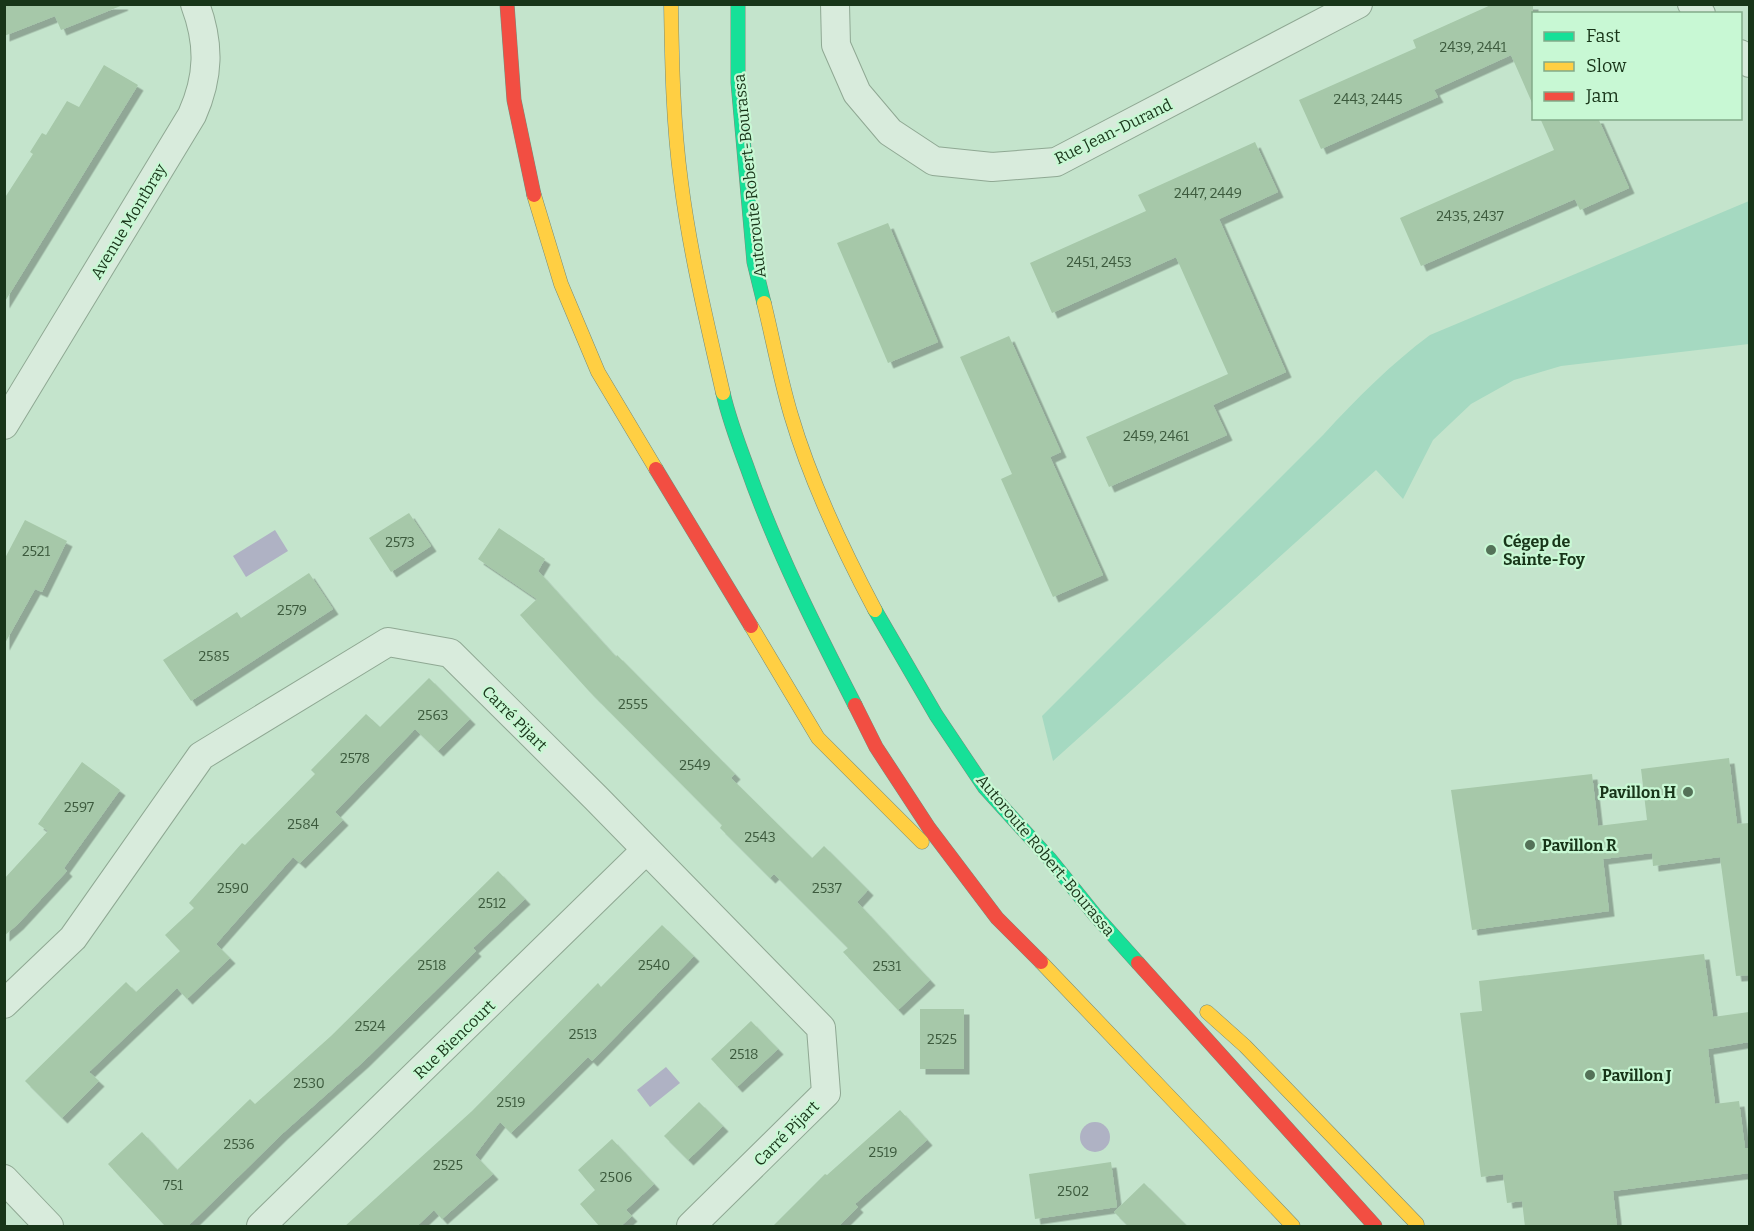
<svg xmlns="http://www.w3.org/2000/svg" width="1754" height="1231" viewBox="0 0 1754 1231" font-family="Bitter,serif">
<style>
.green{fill:#a5d9c1}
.water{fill:#afb2c4}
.building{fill:#a6c8a9;filter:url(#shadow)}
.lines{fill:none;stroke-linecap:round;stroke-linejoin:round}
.street-casing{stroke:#8fa893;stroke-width:30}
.fast-casing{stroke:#768d7a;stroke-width:15}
.slow-casing{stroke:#768d7a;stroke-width:15}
.jam-casing{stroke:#768d7a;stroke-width:15}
.street{stroke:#d8ebdc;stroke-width:28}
.fast{stroke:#16e098;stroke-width:14}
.slow{stroke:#ffcf43;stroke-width:14}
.jam{stroke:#f24e42;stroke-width:14}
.poi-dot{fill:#547258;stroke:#c8f8d4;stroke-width:2}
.labels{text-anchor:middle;stroke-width:4.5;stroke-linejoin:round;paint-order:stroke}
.number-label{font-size:14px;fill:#3c5a3d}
.street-label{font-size:16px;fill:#183519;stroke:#c8f8d4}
.poi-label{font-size:16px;font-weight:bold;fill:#183519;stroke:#c8f8d4;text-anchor:start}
</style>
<defs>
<filter id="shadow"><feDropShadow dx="5.5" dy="5.5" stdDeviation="0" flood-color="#0004"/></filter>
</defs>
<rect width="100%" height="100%" fill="#c4e4cc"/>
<path class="green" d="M 1749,201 L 1749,344 L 1561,366 L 1514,380 L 1471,404 L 1433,440 L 1403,499 L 1376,470 L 1053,761 L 1042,716 L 1324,434 C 1357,398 1391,364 1430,335 Z"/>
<g class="water">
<path d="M 275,530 L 288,551 L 246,577 L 233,556 Z"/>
<path d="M 666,1067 L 680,1083 L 650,1107 L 637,1090 Z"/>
<circle cx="1095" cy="1137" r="15"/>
</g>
<g class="building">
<path d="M 4,4 L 122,4 L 123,5 L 61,30 L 55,16 L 4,36 Z"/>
<path d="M 1493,4 L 1533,4 L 1533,105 L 1511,55 L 1434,90 L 1438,97 L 1321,149 L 1299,100 L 1416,48 L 1413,40 Z"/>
<path d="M 104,65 L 138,85 L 4,303 L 4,199 L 33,154 L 30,152 L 42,133 L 46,135 L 67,101 L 79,107 Z"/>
<path d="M 1540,118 L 1598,118 L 1629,188 L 1580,210 L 1575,199 L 1421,266 L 1400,218 L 1554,150 Z"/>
<path d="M 1255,142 L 1278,192 L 1219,219 L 1286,372 L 1213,405 L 1227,435 L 1109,487 L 1086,437 L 1228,374 L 1176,257 L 1052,313 L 1030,263 L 1146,211 L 1138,195 Z"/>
<path d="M 888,223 L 938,342 L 888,363 L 837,243 Z"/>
<path d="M 1009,336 L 1061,452 L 1050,457 L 1103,575 L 1053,597 L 1001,479 L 1012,474 L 960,357 Z"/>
<path d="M 409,513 L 431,546 L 391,572 L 369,538 Z"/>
<path d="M 25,520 L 67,541 L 42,592 L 35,589 L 4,645 L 4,560 Z"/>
<path d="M 499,528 L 545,559 L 538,571 L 616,657 L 617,655 L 735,774 L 731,778 L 812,858 L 824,846 L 868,890 L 857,902 L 930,980 L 898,1010 L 843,952 L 848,948 L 774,874 L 770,878 L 720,828 L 722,825 L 589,691 L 520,615 L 537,599 L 478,559 Z"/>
<path d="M 309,573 L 333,609 L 191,701 L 163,660 L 237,612 L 241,618 Z"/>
<path d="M 429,678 L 470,719 L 438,751 L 415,729 L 335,812 L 343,820 L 300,863 L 293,857 L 216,944 L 230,958 L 187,999 L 177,988 L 89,1072 L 99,1081 L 62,1118 L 25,1081 L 126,982 L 136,992 L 180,951 L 165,935 L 194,908 L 189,903 L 242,843 L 245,845 L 315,774 L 311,770 L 366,714 L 380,727 Z"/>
<path d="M 1729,758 L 1737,824 L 1749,823 L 1749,975 L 1736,976 L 1720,857 L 1653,866 L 1652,853 L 1603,859 L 1609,911 L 1472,930 L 1451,790 L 1592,774 L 1598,826 L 1647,820 L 1641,769 Z"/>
<path d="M 82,762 L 120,790 L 64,868 L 67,871 L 18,924 L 4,936 L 4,879 L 48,831 L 38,824 Z"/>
<path d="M 498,871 L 525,899 L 473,948 L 476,951 L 363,1062 L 283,1133 L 187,1227 L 166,1227 L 108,1164 L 142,1132 L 177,1170 L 250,1099 L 255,1104 L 331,1036 Z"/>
<path d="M 662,925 L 694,956 L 592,1061 L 588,1057 L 511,1133 L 500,1122 L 475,1155 L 493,1174 L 442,1219 L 434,1210 L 416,1227 L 344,1227 L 472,1111 L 598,983 L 601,987 Z"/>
<path d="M 1704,954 L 1713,1017 L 1749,1012 L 1749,1042 L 1708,1049 L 1715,1104 L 1739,1101 L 1745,1148 L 1749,1148 L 1749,1173 L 1613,1191 L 1617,1227 L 1525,1227 L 1522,1201 L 1507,1203 L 1503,1174 L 1481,1177 L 1460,1013 L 1482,1011 L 1479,981 Z"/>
<rect x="920" y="1009" width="44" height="60"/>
<path d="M 751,1021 L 778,1049 L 737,1087 L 711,1059 Z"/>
<path d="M 699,1102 L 723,1126 L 688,1160 L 664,1136 Z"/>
<path d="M 900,1110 L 927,1140 L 855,1204 L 858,1207 L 838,1227 L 772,1227 L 825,1174 L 827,1175 Z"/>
<path d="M 612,1139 L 654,1184 L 626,1210 L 632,1216 L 620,1227 L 600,1227 L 580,1204 L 595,1190 L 578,1170 Z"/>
<path d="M 1111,1162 L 1117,1207 L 1035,1219 L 1029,1174 Z"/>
<path d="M 1144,1183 L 1188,1227 L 1129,1227 L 1114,1212 Z"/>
</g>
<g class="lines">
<g class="street-casing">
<g id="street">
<path d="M 835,4 L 836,45 L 857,93 L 890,132 L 934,161 L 992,167 L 1056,162 L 1358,4"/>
<path d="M 1692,4 L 1701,14"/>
<path d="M 1740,54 L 1750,63"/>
<path d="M 4,425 L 192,115 C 209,77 210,44 195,4"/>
<path d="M 4,1004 L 73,938 L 201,756 L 388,642 L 450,653 L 596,798 L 821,1028 L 826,1093 L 691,1226"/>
<path d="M 4,1179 L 49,1226"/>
<path d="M 261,1226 L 646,850"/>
</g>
</g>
<g class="fast-casing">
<g id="fast">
<path d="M 738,4 L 738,82 L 754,262 L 764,303"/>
<path d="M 723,393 C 729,419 738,443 747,467 C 776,550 815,627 855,705"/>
<path d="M 875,610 L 936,715 L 985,788 L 1049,858 L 1095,915 L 1138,963"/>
</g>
</g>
<g class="slow-casing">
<g id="slow">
<path d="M 671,4 C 672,64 673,123 681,182 C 690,253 707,323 723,393"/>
<path d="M 534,195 L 561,284 L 598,372 L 656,469"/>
<path d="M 764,303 C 773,340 780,378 791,415 C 811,483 842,548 875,610"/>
<path d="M 751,626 L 818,738 L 922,842"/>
<path d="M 1041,962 L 1293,1226"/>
<path d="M 1207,1012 L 1245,1046 L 1417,1224"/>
</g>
</g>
<g class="jam-casing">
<g id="jam">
<path d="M 507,4 L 514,100 L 534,195"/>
<path d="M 656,469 L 751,626"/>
<path d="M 855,705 L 876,747 L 929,828 L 997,918 L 1041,962"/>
<path d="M 1138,963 L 1375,1226"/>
</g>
</g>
<use href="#street" class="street"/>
<use href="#fast" class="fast"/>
<use href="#slow" class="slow"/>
<use href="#jam" class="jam"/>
</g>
<g class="poi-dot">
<circle cx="1491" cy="550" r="6"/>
<circle cx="1688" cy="792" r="6"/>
<circle cx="1530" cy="845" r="6"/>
<circle cx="1590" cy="1075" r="6"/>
</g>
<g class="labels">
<g class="number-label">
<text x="1473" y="52">2439, 2441</text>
<text x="1368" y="104">2443, 2445</text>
<text x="1208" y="198">2447, 2449</text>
<text x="1470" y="221">2435, 2437</text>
<text x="1099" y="267">2451, 2453</text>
<text x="1156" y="441">2459, 2461</text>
<text x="400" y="547">2573</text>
<text x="36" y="556">2521</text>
<text x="292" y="615">2579</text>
<text x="214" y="661">2585</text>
<text x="633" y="709">2555</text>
<text x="433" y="720">2563</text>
<text x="355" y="763">2578</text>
<text x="695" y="770">2549</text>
<text x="79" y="812">2597</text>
<text x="303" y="829">2584</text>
<text x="760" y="842">2543</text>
<text x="233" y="893">2590</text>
<text x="827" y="893">2537</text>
<text x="492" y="908">2512</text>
<text x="432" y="970">2518</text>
<text x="654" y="970">2540</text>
<text x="887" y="971">2531</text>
<text x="370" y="1031">2524</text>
<text x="583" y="1039">2513</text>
<text x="942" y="1044">2525</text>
<text x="744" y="1059">2518</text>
<text x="309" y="1088">2530</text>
<text x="511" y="1107">2519</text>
<text x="239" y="1149">2536</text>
<text x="883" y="1157">2519</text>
<text x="448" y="1170">2525</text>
<text x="616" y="1182">2506</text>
<text x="173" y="1190">751</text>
<text x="1073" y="1196">2502</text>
</g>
<g class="street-label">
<text transform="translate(1113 131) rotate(-26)" y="6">Rue Jean-Durand</text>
<text transform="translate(749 176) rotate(-96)" y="6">Autoroute Robert-Bourassa</text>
<text transform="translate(128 221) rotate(-59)" y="6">Avenue Montbray</text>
<text transform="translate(515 718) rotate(45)" y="6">Carré Pijart</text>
<text transform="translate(1046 855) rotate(50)" y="6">Autoroute Robert-Bourassa</text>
<text transform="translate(454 1039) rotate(-44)" y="6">Rue Biencourt</text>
<text transform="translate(786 1133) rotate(-45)" y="6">Carré Pijart</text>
</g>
<g class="poi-label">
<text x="1503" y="547">Cégep de<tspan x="1503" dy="18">Sainte-Foy</tspan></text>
<text x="1676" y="798" text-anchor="end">Pavillon H</text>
<text x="1542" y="851">Pavillon R</text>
<text x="1602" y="1081">Pavillon J</text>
</g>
</g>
<rect width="1754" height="1231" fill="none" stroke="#183519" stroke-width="12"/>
<rect x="1532" y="12" width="210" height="108" fill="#c8f8d4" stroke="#82aa89" stroke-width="1.5"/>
<rect x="1544" y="32" width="30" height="9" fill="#16e098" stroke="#82aa89" stroke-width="1.5"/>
<text x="1586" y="42" font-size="18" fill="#183519">Fast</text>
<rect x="1544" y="62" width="30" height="9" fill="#ffcf43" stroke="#82aa89" stroke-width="1.5"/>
<text x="1586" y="72" font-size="18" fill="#183519">Slow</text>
<rect x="1544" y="92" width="30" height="9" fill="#f24e42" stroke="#82aa89" stroke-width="1.5"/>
<text x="1586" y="102" font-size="18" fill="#183519">Jam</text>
</svg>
